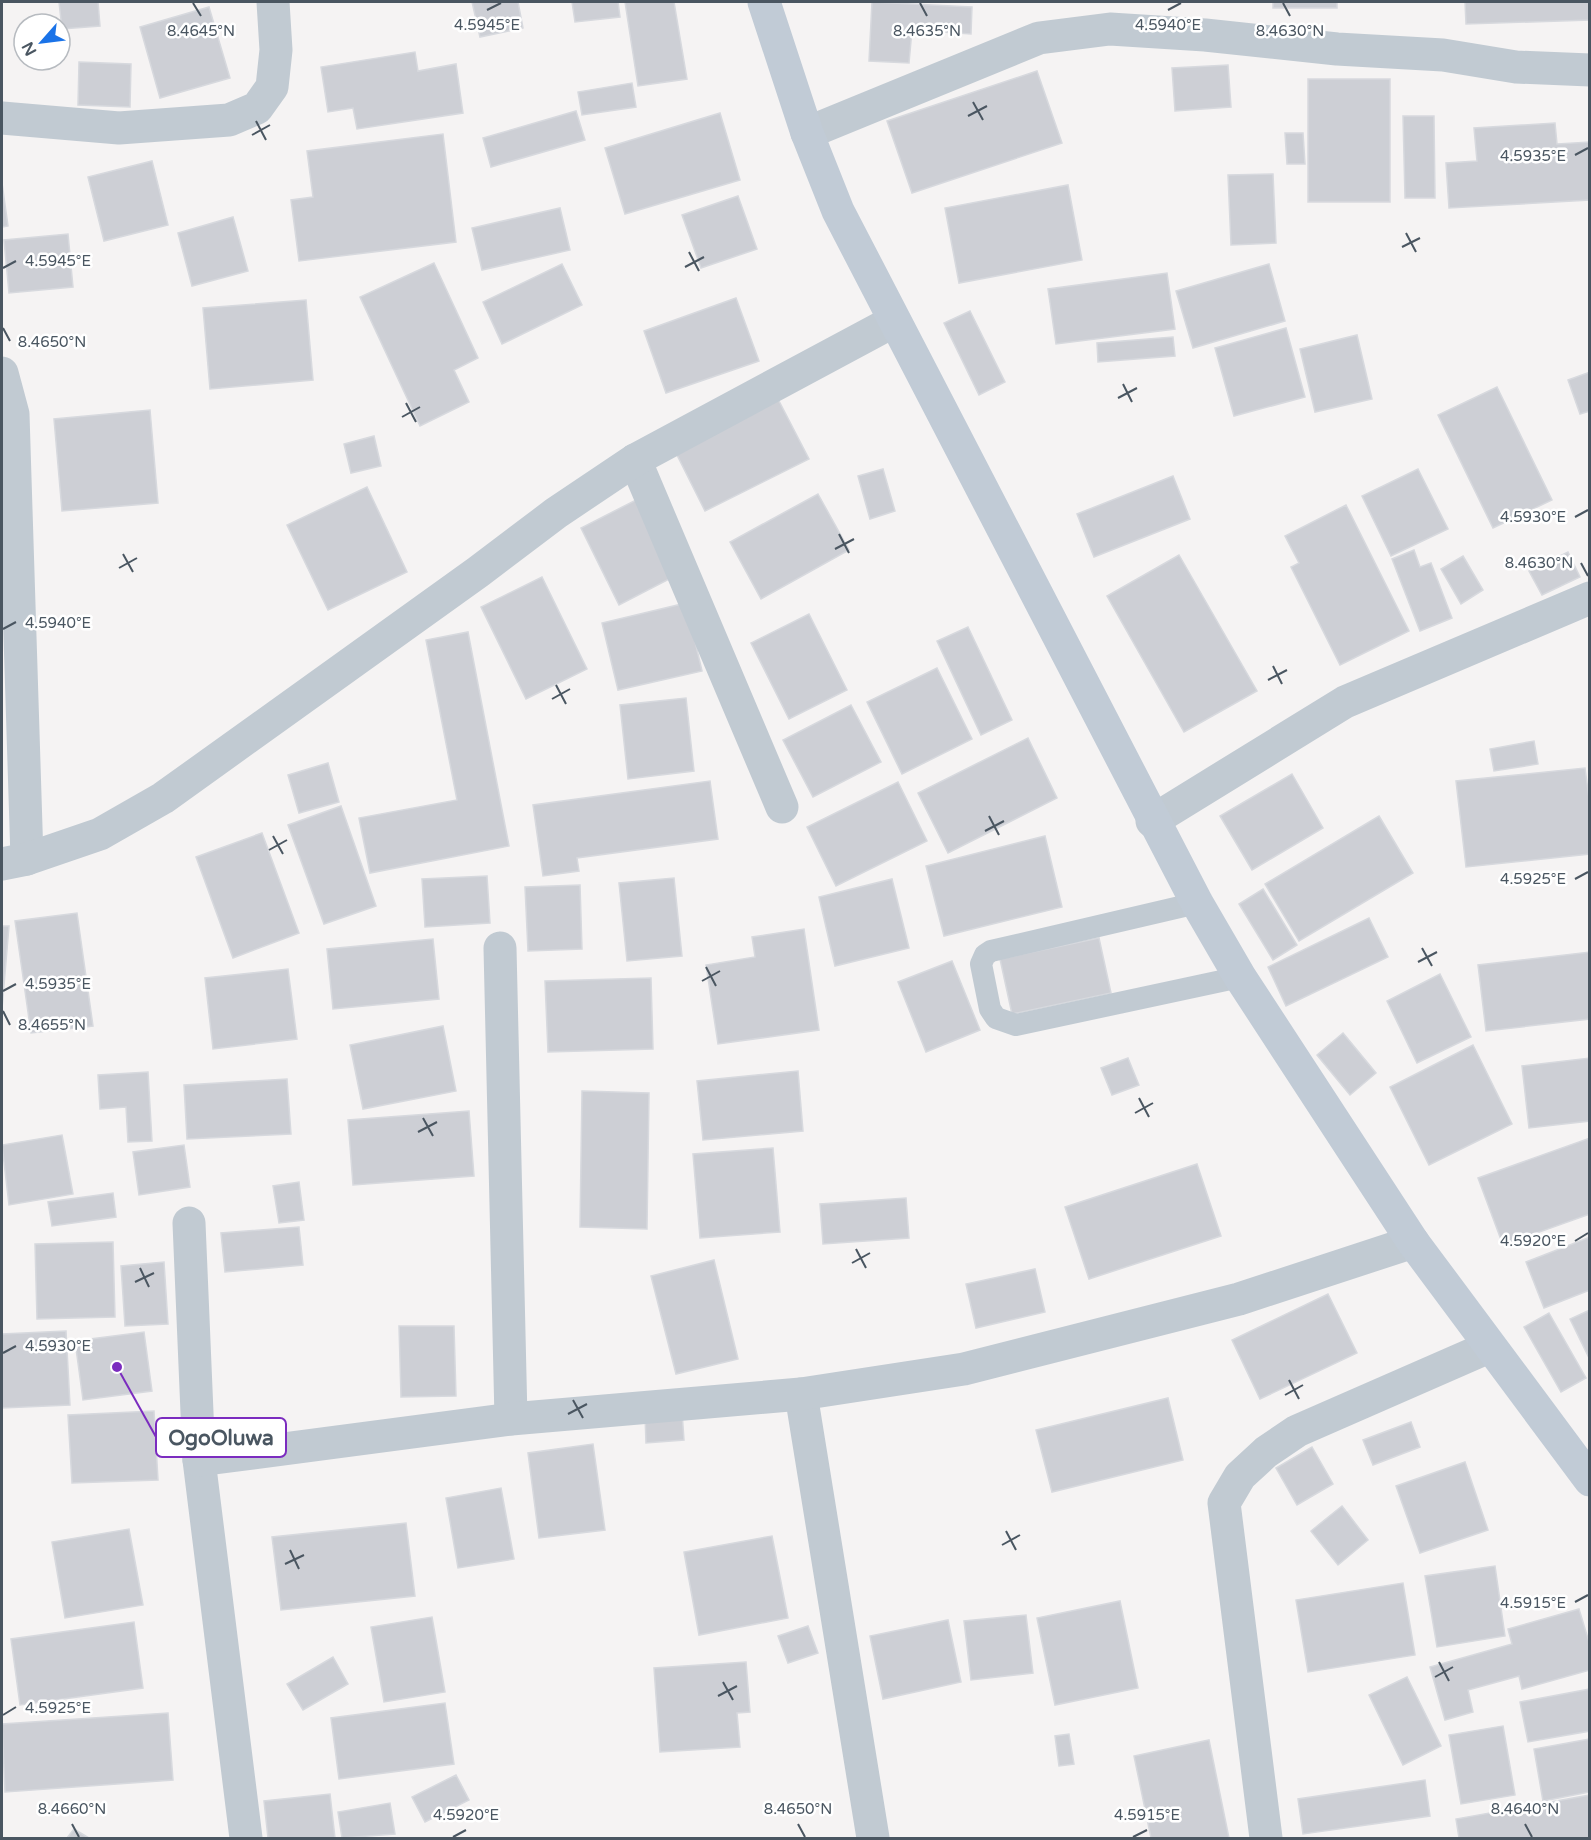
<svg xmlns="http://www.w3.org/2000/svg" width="1591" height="1840" viewBox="0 0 1591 1840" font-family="'Varela Round',sans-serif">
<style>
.building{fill:#cdcfd5;stroke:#d7d9de;stroke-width:1.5}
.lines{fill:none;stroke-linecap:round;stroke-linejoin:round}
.lane{stroke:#c1cad2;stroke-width:22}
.street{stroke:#c1cad2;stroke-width:33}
.secondary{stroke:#c1cbd6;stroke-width:33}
.ticks{fill:none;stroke:#4a5661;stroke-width:2}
.ticks-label{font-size:15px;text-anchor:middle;fill:#4a5661;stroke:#fff;stroke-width:5;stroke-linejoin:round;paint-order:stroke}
.leader{fill:none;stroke:#7b2cbf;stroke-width:2}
.callout-dot{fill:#7b2cbf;stroke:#fff;stroke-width:2}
.callout{fill:#fff;stroke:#7b2cbf;stroke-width:2}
.callout-label{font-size:21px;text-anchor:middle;font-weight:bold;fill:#4a5661}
</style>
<rect width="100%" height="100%" fill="#f5f3f3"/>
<g class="building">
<path d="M 59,2 L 98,2 L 100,26 L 62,29 Z"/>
<path d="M 472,2 L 518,2 L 523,28 L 480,37 Z"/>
<path d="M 572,2 L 618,2 L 620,17 L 575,22 Z"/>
<path d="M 625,2 L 674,2 L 687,79 L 638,86 Z"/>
<path d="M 872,2 L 972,7 L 971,34 L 912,30 L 909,63 L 869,61 Z"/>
<rect x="1273" y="2" width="64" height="6"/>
<path d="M 1465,2 L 1590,2 L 1590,20 L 1466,24 Z"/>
<path d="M 209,7 L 230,78 L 160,98 L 140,27 Z"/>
<path d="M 415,52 L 418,71 L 456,64 L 463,113 L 357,129 L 353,108 L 328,112 L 321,67 Z"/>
<path d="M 79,62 L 131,64 L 130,107 L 78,105 Z"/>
<path d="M 1228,65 L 1231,107 L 1175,111 L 1172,68 Z"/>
<path d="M 1037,71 L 1062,143 L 912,193 L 887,121 Z"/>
<rect x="1308" y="79" width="82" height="123"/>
<path d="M 632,83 L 636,107 L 582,115 L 578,92 Z"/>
<path d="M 576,111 L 585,140 L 491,167 L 483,138 Z"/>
<path d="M 720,113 L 740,180 L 625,214 L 605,148 Z"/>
<path d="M 1403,116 L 1434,116 L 1435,198 L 1405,198 Z"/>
<path d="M 1555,123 L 1557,144 L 1590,142 L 1590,200 L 1449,208 L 1446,163 L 1477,161 L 1474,128 Z"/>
<path d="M 1285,133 L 1303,133 L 1305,164 L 1287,164 Z"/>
<path d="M 443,134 L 456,242 L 299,261 L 291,200 L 313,197 L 307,151 Z"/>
<path d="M 152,161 L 168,225 L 104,241 L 88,177 Z"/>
<path d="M 1273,174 L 1276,243 L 1231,245 L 1228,175 Z"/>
<path d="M 2,183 L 8,226 L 2,227 Z"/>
<path d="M 1068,185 L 1082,260 L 959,283 L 945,208 Z"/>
<path d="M 738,196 L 757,249 L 701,268 L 682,215 Z"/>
<path d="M 560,208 L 570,250 L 482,270 L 472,228 Z"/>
<path d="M 233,217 L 248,271 L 192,286 L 178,233 Z"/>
<path d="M 68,234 L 73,287 L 9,293 L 4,240 Z"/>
<path d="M 434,263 L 478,358 L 454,370 L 469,402 L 420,426 L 360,297 Z"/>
<path d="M 562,264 L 582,305 L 502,344 L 483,302 Z"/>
<path d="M 1269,264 L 1285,321 L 1193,348 L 1176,291 Z"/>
<path d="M 1167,273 L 1175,329 L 1056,344 L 1048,289 Z"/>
<path d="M 736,298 L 759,361 L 666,393 L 644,331 Z"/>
<path d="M 306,300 L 313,380 L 210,389 L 203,308 Z"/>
<path d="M 970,311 L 1005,382 L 979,395 L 944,323 Z"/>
<path d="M 1286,328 L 1305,397 L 1234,416 L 1215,348 Z"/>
<path d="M 1357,335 L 1372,399 L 1315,412 L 1300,349 Z"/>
<path d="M 1173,337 L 1175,356 L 1098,362 L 1097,343 Z"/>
<path d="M 1590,372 L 1590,411 L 1580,414 L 1568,380 Z"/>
<path d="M 1497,387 L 1552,500 L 1493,528 L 1438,415 Z"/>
<path d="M 778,399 L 809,459 L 705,511 L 675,451 Z"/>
<path d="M 150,410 L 158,503 L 62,511 L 54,419 Z"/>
<path d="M 374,436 L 381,466 L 351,473 L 344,444 Z"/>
<path d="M 883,469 L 895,511 L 870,519 L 858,476 Z"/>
<path d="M 1418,469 L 1448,529 L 1391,556 L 1362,496 Z"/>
<path d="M 1173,476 L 1190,519 L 1094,557 L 1077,514 Z"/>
<path d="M 367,487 L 407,572 L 328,610 L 287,525 Z"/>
<path d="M 818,494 L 849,550 L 761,599 L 730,542 Z"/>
<path d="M 640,498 L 679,574 L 619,605 L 581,528 Z"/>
<path d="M 1346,505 L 1409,631 L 1340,665 L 1291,567 L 1299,563 L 1285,536 Z"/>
<path d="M 1414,550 L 1420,567 L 1431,563 L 1452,618 L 1420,631 L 1392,559 Z"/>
<path d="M 1568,552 L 1580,577 L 1542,595 L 1529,571 Z"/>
<path d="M 1179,555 L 1257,691 L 1184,732 L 1107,596 Z"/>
<path d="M 1463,556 L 1483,590 L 1461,604 L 1441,569 Z"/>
<path d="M 542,577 L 587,669 L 526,699 L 481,607 Z"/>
<path d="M 686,603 L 702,671 L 618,690 L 602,623 Z"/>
<path d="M 809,614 L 847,690 L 789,719 L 751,643 Z"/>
<path d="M 968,627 L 1012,720 L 981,735 L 937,641 Z"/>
<path d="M 468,632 L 509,846 L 370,873 L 359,818 L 457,800 L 426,640 Z"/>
<path d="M 937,668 L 972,739 L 902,774 L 867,702 Z"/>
<path d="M 686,698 L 694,771 L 628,779 L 620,705 Z"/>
<path d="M 851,705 L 881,762 L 813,797 L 783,740 Z"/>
<path d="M 1028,738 L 1057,798 L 948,853 L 918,793 Z"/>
<path d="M 1534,741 L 1538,764 L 1494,771 L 1490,749 Z"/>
<path d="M 328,763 L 339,802 L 299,813 L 288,775 Z"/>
<path d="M 1585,768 L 1590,806 L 1590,854 L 1466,867 L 1456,781 Z"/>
<path d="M 1292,774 L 1323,828 L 1252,870 L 1220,816 Z"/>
<path d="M 710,781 L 718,839 L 577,858 L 579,871 L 543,876 L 533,805 Z"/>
<path d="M 898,782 L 927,841 L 836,886 L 807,827 Z"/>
<path d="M 341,806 L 376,906 L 324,924 L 288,825 Z"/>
<path d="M 1379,816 L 1413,873 L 1299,941 L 1265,884 Z"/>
<path d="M 262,833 L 299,933 L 233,958 L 196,857 Z"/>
<path d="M 1045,836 L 1062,907 L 944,936 L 926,866 Z"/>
<path d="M 487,876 L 490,923 L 425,927 L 422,879 Z"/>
<path d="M 674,878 L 682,956 L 627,961 L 619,883 Z"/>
<path d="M 892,879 L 909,948 L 835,966 L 819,897 Z"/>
<path d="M 580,885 L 582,949 L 528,951 L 525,887 Z"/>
<path d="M 1263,889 L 1297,945 L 1273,960 L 1239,904 Z"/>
<path d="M 77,913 L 93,1026 L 31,1033 L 15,921 Z"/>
<path d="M 1369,918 L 1388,957 L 1286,1006 L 1268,967 Z"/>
<path d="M 2,926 L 9,926 L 2,1009 Z"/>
<path d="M 804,929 L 819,1030 L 718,1044 L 706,965 L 755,957 L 752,937 Z"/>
<path d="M 1099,938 L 1111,993 L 1012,1014 L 1000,959 Z"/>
<path d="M 433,939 L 439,999 L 333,1009 L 327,949 Z"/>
<path d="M 1590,952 L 1590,1019 L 1486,1031 L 1478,965 Z"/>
<path d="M 952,961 L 980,1030 L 926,1052 L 898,982 Z"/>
<path d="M 288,969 L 297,1039 L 213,1049 L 205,978 Z"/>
<path d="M 1440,974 L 1471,1037 L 1417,1063 L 1387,1001 Z"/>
<path d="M 651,978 L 653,1049 L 548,1052 L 545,981 Z"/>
<path d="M 443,1026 L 456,1091 L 363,1109 L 350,1045 Z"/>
<path d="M 1343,1033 L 1376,1073 L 1350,1095 L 1317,1055 Z"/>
<path d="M 1473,1045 L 1512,1124 L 1429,1165 L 1390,1087 Z"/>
<path d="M 1128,1058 L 1139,1085 L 1112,1095 L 1101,1068 Z"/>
<path d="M 1590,1058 L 1590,1121 L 1529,1128 L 1522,1066 Z"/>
<path d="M 798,1071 L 803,1131 L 703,1140 L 697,1081 Z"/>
<path d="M 148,1072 L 152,1141 L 128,1142 L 126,1107 L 100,1109 L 98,1075 Z"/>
<path d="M 287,1079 L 291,1134 L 187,1139 L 184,1085 Z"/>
<path d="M 582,1091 L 649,1093 L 647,1229 L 580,1227 Z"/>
<path d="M 469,1111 L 474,1176 L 353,1185 L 348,1120 Z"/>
<path d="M 62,1135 L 73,1194 L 9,1205 L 2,1145 Z"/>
<path d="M 1590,1138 L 1590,1214 L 1503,1245 L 1478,1178 Z"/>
<path d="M 184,1145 L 190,1187 L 139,1195 L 133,1152 Z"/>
<path d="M 773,1148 L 780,1232 L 700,1238 L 693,1154 Z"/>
<path d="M 1197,1164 L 1221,1236 L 1089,1279 L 1065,1207 Z"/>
<path d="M 299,1182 L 304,1220 L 279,1223 L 273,1186 Z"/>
<path d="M 113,1193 L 116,1217 L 52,1226 L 48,1202 Z"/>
<path d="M 906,1198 L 909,1238 L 823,1244 L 820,1204 Z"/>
<path d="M 299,1227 L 303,1265 L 225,1272 L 221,1233 Z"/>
<path d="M 1590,1237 L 1590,1290 L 1544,1308 L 1526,1262 Z"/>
<path d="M 113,1242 L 115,1317 L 37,1319 L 35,1244 Z"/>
<path d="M 714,1260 L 738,1359 L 676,1374 L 651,1276 Z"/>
<path d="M 164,1262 L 168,1324 L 125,1326 L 121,1266 Z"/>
<path d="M 1035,1269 L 1045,1312 L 976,1328 L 966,1284 Z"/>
<path d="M 1328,1294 L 1357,1353 L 1260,1399 L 1232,1340 Z"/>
<path d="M 1590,1310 L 1590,1360 L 1570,1319 Z"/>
<path d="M 1549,1313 L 1586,1378 L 1561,1392 L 1524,1327 Z"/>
<path d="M 399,1326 L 454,1326 L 456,1396 L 401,1397 Z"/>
<path d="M 66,1331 L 70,1405 L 2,1408 L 2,1334 Z"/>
<path d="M 144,1332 L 152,1391 L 83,1400 L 75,1341 Z"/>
<path d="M 1168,1398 L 1183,1460 L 1052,1492 L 1036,1430 Z"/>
<path d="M 154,1411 L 158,1480 L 72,1483 L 68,1415 Z"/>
<path d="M 682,1412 L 684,1440 L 646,1443 L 645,1415 Z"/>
<path d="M 1411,1422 L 1420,1447 L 1373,1465 L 1363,1440 Z"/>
<path d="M 593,1444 L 605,1530 L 539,1538 L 528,1453 Z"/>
<path d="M 1312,1447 L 1333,1484 L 1297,1505 L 1276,1468 Z"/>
<path d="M 1465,1462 L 1488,1530 L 1420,1553 L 1396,1486 Z"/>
<path d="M 501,1488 L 514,1559 L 458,1568 L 446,1498 Z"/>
<path d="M 1342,1506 L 1368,1540 L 1338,1565 L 1311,1531 Z"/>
<path d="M 406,1523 L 415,1596 L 281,1610 L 272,1537 Z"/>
<path d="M 129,1529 L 143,1605 L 65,1618 L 52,1542 Z"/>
<path d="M 772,1536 L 788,1618 L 699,1635 L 684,1552 Z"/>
<path d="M 1495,1566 L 1505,1636 L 1437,1647 L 1425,1576 Z"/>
<path d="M 1403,1583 L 1415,1655 L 1308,1672 L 1296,1600 Z"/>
<path d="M 1120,1601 L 1138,1688 L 1055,1705 L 1037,1618 Z"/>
<path d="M 1579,1609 L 1590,1645 L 1590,1670 L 1522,1689 L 1519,1676 L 1468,1690 L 1473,1712 L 1445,1720 L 1430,1667 L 1512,1644 L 1508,1629 Z"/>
<path d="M 1026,1615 L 1033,1673 L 971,1680 L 964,1621 Z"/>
<path d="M 432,1617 L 445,1692 L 384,1702 L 371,1627 Z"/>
<path d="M 948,1620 L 961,1682 L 883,1699 L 870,1636 Z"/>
<path d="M 134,1622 L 143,1688 L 20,1705 L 11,1639 Z"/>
<path d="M 808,1626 L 818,1653 L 788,1663 L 778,1636 Z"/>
<path d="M 333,1657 L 348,1684 L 303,1710 L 287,1684 Z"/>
<path d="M 746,1662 L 750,1712 L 737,1713 L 740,1747 L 660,1752 L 654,1668 Z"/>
<path d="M 1407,1677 L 1441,1746 L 1403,1765 L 1369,1695 Z"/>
<path d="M 1590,1689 L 1590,1731 L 1528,1742 L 1520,1702 Z"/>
<path d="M 445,1703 L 454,1764 L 339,1779 L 331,1718 Z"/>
<path d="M 168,1713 L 173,1780 L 5,1792 L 2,1724 Z"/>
<path d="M 1503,1726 L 1515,1795 L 1461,1804 L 1449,1735 Z"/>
<path d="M 1069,1734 L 1074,1764 L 1059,1766 L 1055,1736 Z"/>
<path d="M 1590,1739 L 1590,1792 L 1543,1801 L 1534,1749 Z"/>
<path d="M 1209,1740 L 1229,1838 L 1151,1838 L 1134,1756 Z"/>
<path d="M 456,1775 L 469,1800 L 425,1822 L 412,1797 Z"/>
<path d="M 1425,1780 L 1430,1816 L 1303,1834 L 1298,1799 Z"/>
<path d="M 330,1794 L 335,1838 L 268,1838 L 264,1801 Z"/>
<path d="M 1590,1795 L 1590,1838 L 1459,1838 L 1456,1819 Z"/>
<path d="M 390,1803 L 395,1834 L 342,1838 L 338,1812 Z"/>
<path d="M 74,1829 L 89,1838 L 67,1838 Z"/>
</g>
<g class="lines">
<path class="lane" d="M 1197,903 L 991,951 L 985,955 L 981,964 L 990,1009 L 996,1018 L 1016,1025 L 1240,977"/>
<g class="street">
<path d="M 2,118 L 119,128 L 229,120 L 257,108 L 272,87 L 276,50 L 273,2"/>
<path d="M 807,133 L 1039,38 L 1110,29 L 1205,35 L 1337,49 L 1443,55 L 1516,67 L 1590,70"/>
<path d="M 2,373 L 13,414 L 27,859"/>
<path d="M 635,460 L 782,807"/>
<path d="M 1152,821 L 1345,702 L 1590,598"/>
<path d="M 2,864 L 27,859 L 100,834 L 163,798 L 478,572 L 556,513 L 635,460 L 894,321"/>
<path d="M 500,948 L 511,1419"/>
<path d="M 189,1223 L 199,1460 L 246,1838"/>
<path d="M 801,1394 L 873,1838"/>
<path d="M 199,1460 L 511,1419 L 801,1394 L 964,1369 L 1239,1299 L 1413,1242"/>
<path d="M 1266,1838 L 1224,1503 L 1240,1476 L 1266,1452 L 1297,1431 L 1489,1347"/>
</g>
<path class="secondary" d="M 764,2 L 807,133 L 838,211 L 1197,903 L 1240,977 L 1413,1242 L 1590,1480"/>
</g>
<path class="ticks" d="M 193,3 L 201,16M 920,3 L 927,16M 1283,3 L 1290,16M 487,10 L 501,3M 1168,10 L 1181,3M 973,102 L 983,120M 968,116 L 987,106M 256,121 L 266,140M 252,135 L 270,125M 1575,155 L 1588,148M 1406,233 L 1416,252M 1402,247 L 1420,238M 689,252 L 699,271M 685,267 L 704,257M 3,268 L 16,261M 3,328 L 10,341M 1123,384 L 1132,402M 1118,398 L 1137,388M 406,403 L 416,422M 402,417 L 420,407M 1575,517 L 1588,510M 839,534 L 849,553M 835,549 L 854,539M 123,554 L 133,572M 1581,563 L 1588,576M 119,568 L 137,558M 3,629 L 16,622M 1273,666 L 1282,684M 1268,680 L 1287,670M 556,685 L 566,704M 552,699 L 570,689M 989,816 L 999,835M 985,831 L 1004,821M 273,836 L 283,854M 269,850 L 287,840M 1575,879 L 1588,872M 1422,948 L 1432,966M 1418,962 L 1437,952M 706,967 L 716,986M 702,981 L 720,971M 3,991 L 16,984M 3,1011 L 10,1025M 1139,1098 L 1149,1117M 1135,1113 L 1153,1103M 423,1118 L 433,1136M 418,1132 L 437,1122M 1575,1241 L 1588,1233M 856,1249 L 866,1268M 852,1263 L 870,1253M 140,1268 L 149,1287M 135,1282 L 154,1273M 3,1353 L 16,1346M 1289,1380 L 1299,1399M 1285,1395 L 1303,1385M 573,1400 L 583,1418M 568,1414 L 587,1404M 1006,1531 L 1016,1550M 1002,1545 L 1020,1535M 290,1550 L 299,1569M 285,1564 L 304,1555M 1575,1602 L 1588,1595M 1439,1662 L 1449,1681M 1435,1677 L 1453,1667M 723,1682 L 733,1700M 718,1696 L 737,1686M 3,1715 L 16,1707M 72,1824 L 79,1837M 798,1824 L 805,1837M 1525,1824 L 1532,1837M 453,1837 L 466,1830M 1133,1837 L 1147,1830"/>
<g class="ticks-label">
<text x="487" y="30">4.5945°E</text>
<text x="1168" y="30">4.5940°E</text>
<text x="201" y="36">8.4645°N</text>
<text x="927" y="36">8.4635°N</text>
<text x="1290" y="36">8.4630°N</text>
<text x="1533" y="161">4.5935°E</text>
<text x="58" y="266">4.5945°E</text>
<text x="52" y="347">8.4650°N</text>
<text x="1533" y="522">4.5930°E</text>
<text x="1539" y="568">8.4630°N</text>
<text x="58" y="628">4.5940°E</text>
<text x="1533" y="884">4.5925°E</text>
<text x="58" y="989">4.5935°E</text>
<text x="52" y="1030">8.4655°N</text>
<text x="1533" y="1246">4.5920°E</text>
<text x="58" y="1351">4.5930°E</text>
<text x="1533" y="1608">4.5915°E</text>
<text x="58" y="1713">4.5925°E</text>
<text x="72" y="1814">8.4660°N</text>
<text x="798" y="1814">8.4650°N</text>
<text x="1525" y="1814">8.4640°N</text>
<text x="466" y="1820">4.5920°E</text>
<text x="1147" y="1820">4.5915°E</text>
</g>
<path class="leader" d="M117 1367L156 1437"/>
<circle class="callout-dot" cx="117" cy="1367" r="6"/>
<rect class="callout" x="156" y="1418" width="130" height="39" rx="6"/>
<g class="callout-label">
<text x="221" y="1445">OgoOluwa</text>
</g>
<rect width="1591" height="1840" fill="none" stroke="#4a5661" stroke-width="6"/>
<g transform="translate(42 42) rotate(242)"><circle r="28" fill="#ffffff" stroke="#b7bbc0" stroke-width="1.5"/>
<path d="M0-4.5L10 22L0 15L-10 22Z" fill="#1a73e8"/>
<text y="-9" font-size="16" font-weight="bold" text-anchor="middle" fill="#4a5661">N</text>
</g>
</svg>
